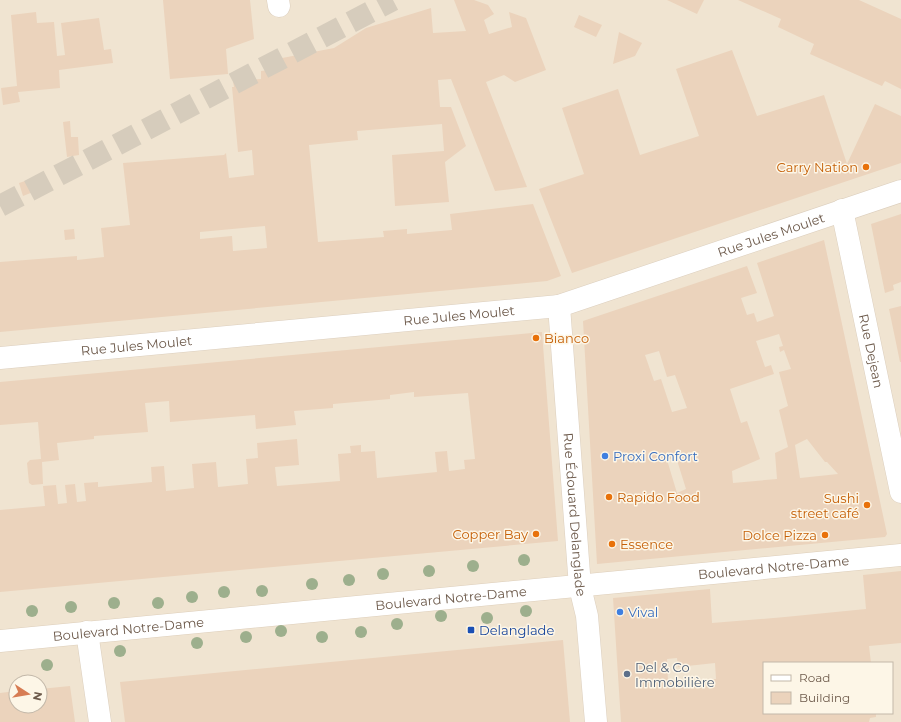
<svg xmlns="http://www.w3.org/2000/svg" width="901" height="722" viewBox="0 0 901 722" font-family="Montserrat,sans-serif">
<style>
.residential{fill:#f0e4d1;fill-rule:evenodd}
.building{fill:#ebd3bc;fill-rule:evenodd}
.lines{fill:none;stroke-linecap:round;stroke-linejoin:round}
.highway-tunnel{stroke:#d6ccbc;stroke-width:22;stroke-dasharray:22 11;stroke-linecap:butt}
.street-casing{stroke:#dccfbe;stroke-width:23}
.secondary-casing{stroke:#ddceba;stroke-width:23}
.street{stroke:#fff;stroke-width:22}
.secondary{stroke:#fff;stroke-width:22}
.tree{fill:#9daf8d}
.food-dot{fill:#e8710a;stroke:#fdf6e7;stroke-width:1.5}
.shop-dot{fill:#3f7fe0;stroke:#fdf6e7;stroke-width:1.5}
.transit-dot{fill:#1a4fb4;stroke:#fdf6e7;stroke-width:1.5}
.service-dot{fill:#5c6f8a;stroke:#fdf6e7;stroke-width:1.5}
.labels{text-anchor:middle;stroke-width:3;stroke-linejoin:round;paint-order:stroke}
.food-label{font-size:13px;fill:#c56008;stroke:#fdf6e7;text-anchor:end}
.street-label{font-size:13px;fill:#6d5a4b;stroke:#fdf6e7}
.shop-label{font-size:13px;fill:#366cbe;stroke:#fdf6e7;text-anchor:start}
.transit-label{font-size:13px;fill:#164399;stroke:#fdf6e7;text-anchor:start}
.service-label{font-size:13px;fill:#4e5e75;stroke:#fdf6e7;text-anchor:start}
</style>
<rect width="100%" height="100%" fill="#f9f2e1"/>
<path class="residential" d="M 0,0 L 901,0 L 901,722 L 0,722 ZM 764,663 L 892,663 L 892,713 L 764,713 ZM 16,682 L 40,682 L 40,706 L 16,706 Z"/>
<g class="building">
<path d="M 163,0 L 250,0 L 254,39 L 226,49 L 228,74 L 170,79 Z"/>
<path d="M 454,0 L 474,0 L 488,5 L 494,14 L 484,20 L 489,34 L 512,27 L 509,12 L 526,18 L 546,70 L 515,82 L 504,75 L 486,82 L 527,187 L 495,191 L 451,79 L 438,80 L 440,107 L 451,107 L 466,146 L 445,162 L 449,202 L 395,206 L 392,155 L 444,151 L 442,124 L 357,131 L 358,140 L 309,145 L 318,242 L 384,237 L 383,231 L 407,229 L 407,234 L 452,230 L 450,214 L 533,204 L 561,276 L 547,281 L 0,332 L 0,262 L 77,256 L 77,260 L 104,257 L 101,228 L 130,225 L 123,163 L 224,155 L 226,153 L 229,178 L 254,175 L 252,150 L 238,152 L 232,87 L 234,87 L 233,81 L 261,79 L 261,71 L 278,69 L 277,59 L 334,48 L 366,28 L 431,8 L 433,33 L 466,31 ZM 265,226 L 267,248 L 233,251 L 232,236 L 200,239 L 200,232 Z"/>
<path d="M 667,0 L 704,0 L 697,14 Z"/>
<path d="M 738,0 L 859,0 L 901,19 L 901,89 L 885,81 L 882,86 L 810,54 L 814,44 L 778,27 L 781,19 Z"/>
<path d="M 36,12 L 37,23 L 54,22 L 57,56 L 65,55 L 61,23 L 99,18 L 104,50 L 111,49 L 113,63 L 59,70 L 60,88 L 18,92 L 20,102 L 3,105 L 1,88 L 17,86 L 11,15 Z"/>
<path d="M 579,15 L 602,25 L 596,37 L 574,27 Z"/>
<path d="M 619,32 L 642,43 L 635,56 L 613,64 Z"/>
<path d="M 732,50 L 757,116 L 824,95 L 847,164 L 875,104 L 901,116 L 901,163 L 572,273 L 539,189 L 584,174 L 562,108 L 618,89 L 640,155 L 699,136 L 676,69 Z"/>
<path d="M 70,121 L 71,137 L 78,137 L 79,155 L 67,157 L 63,122 Z"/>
<path d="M 28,180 L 33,192 L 23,196 L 19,183 Z"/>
<path d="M 901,214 L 901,282 L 893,285 L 894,290 L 885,293 L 871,224 Z"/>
<path d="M 74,229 L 75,239 L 65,240 L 64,230 Z"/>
<path d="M 824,240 L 887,534 L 885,537 L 597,564 L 583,321 L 747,266 L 757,293 L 741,298 L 747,315 L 754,313 L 757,322 L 774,316 L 757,263 ZM 779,334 L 783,346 L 779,347 L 780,352 L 784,350 L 791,369 L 779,372 L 788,406 L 779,410 L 788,447 L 775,453 L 777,479 L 733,483 L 732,471 L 760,459 L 747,421 L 741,423 L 730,389 L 774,374 L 771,365 L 765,367 L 756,341 ZM 659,351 L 667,377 L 675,375 L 687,408 L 672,412 L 661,379 L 654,381 L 645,355 ZM 807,439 L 825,462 L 827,462 L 838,474 L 800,478 L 795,445 ZM 676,457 L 686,489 L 677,493 L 667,460 Z"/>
<path d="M 901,306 L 901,362 L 900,362 L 889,309 Z"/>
<path d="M 542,332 L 558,541 L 0,592 L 0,510 L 45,506 L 43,486 L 56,485 L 58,504 L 67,503 L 65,485 L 75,484 L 77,502 L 86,501 L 84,483 L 98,482 L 98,487 L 152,482 L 151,467 L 164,466 L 166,491 L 194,488 L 192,464 L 216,462 L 218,487 L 248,484 L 246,459 L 258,458 L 257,443 L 297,439 L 299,465 L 275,467 L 277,486 L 340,481 L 338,454 L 351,453 L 350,446 L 361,445 L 361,452 L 375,451 L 377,478 L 437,472 L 435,452 L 447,451 L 449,471 L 465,469 L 464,460 L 475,459 L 468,393 L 414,397 L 414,392 L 390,395 L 390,399 L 333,404 L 333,408 L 294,411 L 296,425 L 256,429 L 255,415 L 170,422 L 169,401 L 145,403 L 148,432 L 94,436 L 94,439 L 57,443 L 59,460 L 42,462 L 43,484 L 32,485 L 29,483 L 27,463 L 30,460 L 41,459 L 38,422 L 0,425 L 0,382 Z"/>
<path d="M 901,571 L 901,643 L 869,646 L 871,663 L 764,663 L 764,713 L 876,713 L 876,717 L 870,718 L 869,722 L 621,722 L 613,598 L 710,589 L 712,623 L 785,617 L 866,609 L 863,575 ZM 677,658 L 678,667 L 715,663 L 716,679 L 705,680 L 705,683 L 679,685 L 679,680 L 668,681 L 667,659 Z"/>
<path d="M 563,640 L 570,722 L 125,722 L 120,682 Z"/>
<path d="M 70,686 L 75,722 L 0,722 L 0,693 L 16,691 L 16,706 L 40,706 L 40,689 Z"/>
</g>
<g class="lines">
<path class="highway-tunnel" d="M 0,206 L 393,0"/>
<g class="street-casing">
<g id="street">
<path d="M 278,0 L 279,6"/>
<path id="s1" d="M 842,210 L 901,492"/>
<path id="s2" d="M 559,306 L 580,587 L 587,616 L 596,722"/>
<path id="s3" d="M 0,358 L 559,306 L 901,191"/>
<path d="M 87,632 L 100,722"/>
</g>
</g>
<g class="secondary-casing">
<g id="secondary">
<path id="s4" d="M 0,641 L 901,555"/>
</g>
</g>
<use href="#street" class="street"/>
<use href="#secondary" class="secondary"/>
</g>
<g class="tree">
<circle cx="524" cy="560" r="6"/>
<circle cx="473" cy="566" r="6"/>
<circle cx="429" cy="571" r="6"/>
<circle cx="383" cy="574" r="6"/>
<circle cx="349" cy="580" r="6"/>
<circle cx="312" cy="584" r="6"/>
<circle cx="262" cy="591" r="6"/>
<circle cx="224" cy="592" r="6"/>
<circle cx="192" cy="597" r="6"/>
<circle cx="114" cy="603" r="6"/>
<circle cx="158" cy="603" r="6"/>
<circle cx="71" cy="607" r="6"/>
<circle cx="32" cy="611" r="6"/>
<circle cx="526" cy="611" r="6"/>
<circle cx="441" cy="616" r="6"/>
<circle cx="487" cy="618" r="6"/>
<circle cx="397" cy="624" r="6"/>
<circle cx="281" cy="631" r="6"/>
<circle cx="361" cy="632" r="6"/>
<circle cx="246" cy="637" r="6"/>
<circle cx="322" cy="637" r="6"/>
<circle cx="197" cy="643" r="6"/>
<circle cx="120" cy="651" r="6"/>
<circle cx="47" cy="665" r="6"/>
</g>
<g class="food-dot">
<circle cx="866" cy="167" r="4"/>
<circle cx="536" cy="338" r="4"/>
<circle cx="609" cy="497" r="4"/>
<circle cx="867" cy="505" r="4"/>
<circle cx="536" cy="534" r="4"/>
<circle cx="825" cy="535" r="4"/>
<circle cx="612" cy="544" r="4"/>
</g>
<g class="shop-dot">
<circle cx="605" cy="456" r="4"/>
<circle cx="620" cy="612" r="4"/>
</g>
<rect class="transit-dot" x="467" y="626" width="8" height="8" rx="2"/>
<circle class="service-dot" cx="627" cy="674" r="4"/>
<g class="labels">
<g class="food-label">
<text x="858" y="172">Carry Nation</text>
<text x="544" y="343" text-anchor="start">Bianco</text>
<text x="617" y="502" text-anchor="start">Rapido Food</text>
<text x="859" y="503">Sushi<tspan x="859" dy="15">street café</tspan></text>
<text x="528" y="539">Copper Bay</text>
<text x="817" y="540">Dolce Pizza</text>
<text x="620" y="549" text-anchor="start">Essence</text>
</g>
<g class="street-label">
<text dy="5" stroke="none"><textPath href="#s3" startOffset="785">Rue Jules Moulet</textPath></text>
<text dy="5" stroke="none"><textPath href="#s3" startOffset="461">Rue Jules Moulet</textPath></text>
<text dy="5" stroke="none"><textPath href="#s3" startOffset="137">Rue Jules Moulet</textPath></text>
<text dy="5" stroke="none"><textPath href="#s1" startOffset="144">Rue Dejean</textPath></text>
<text dy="5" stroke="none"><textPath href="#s2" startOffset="209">Rue Édouard Delanglade</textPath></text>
<text dy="5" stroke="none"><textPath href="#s4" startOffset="777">Boulevard Notre-Dame</textPath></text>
<text dy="5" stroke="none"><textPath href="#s4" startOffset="453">Boulevard Notre-Dame</textPath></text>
<text dy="5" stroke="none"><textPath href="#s4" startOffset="129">Boulevard Notre-Dame</textPath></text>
</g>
<g class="shop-label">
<text x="613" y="461">Proxi Confort</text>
<text x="628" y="617">Vival</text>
</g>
<g class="transit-label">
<text x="479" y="635">Delanglade</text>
</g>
<g class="service-label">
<text x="635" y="672">Del &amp; Co<tspan x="635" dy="15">Immobilière</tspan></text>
</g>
</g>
<rect x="763" y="662" width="130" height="52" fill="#fdf6e7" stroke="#c3b8a9"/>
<rect x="771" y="675" width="20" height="6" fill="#ffffff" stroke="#c3b8a9"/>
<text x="799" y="682" font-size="12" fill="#6d5a4b">Road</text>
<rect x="771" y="692" width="20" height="12" fill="#ebd3bc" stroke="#c3b8a9"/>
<text x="799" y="702" font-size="12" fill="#6d5a4b">Building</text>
<g transform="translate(28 694) rotate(102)"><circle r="19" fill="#fdf6e7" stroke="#c3b8a9"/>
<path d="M0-3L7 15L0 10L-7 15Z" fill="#d77c53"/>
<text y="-6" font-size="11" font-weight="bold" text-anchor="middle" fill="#6d5a4b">N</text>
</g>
</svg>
